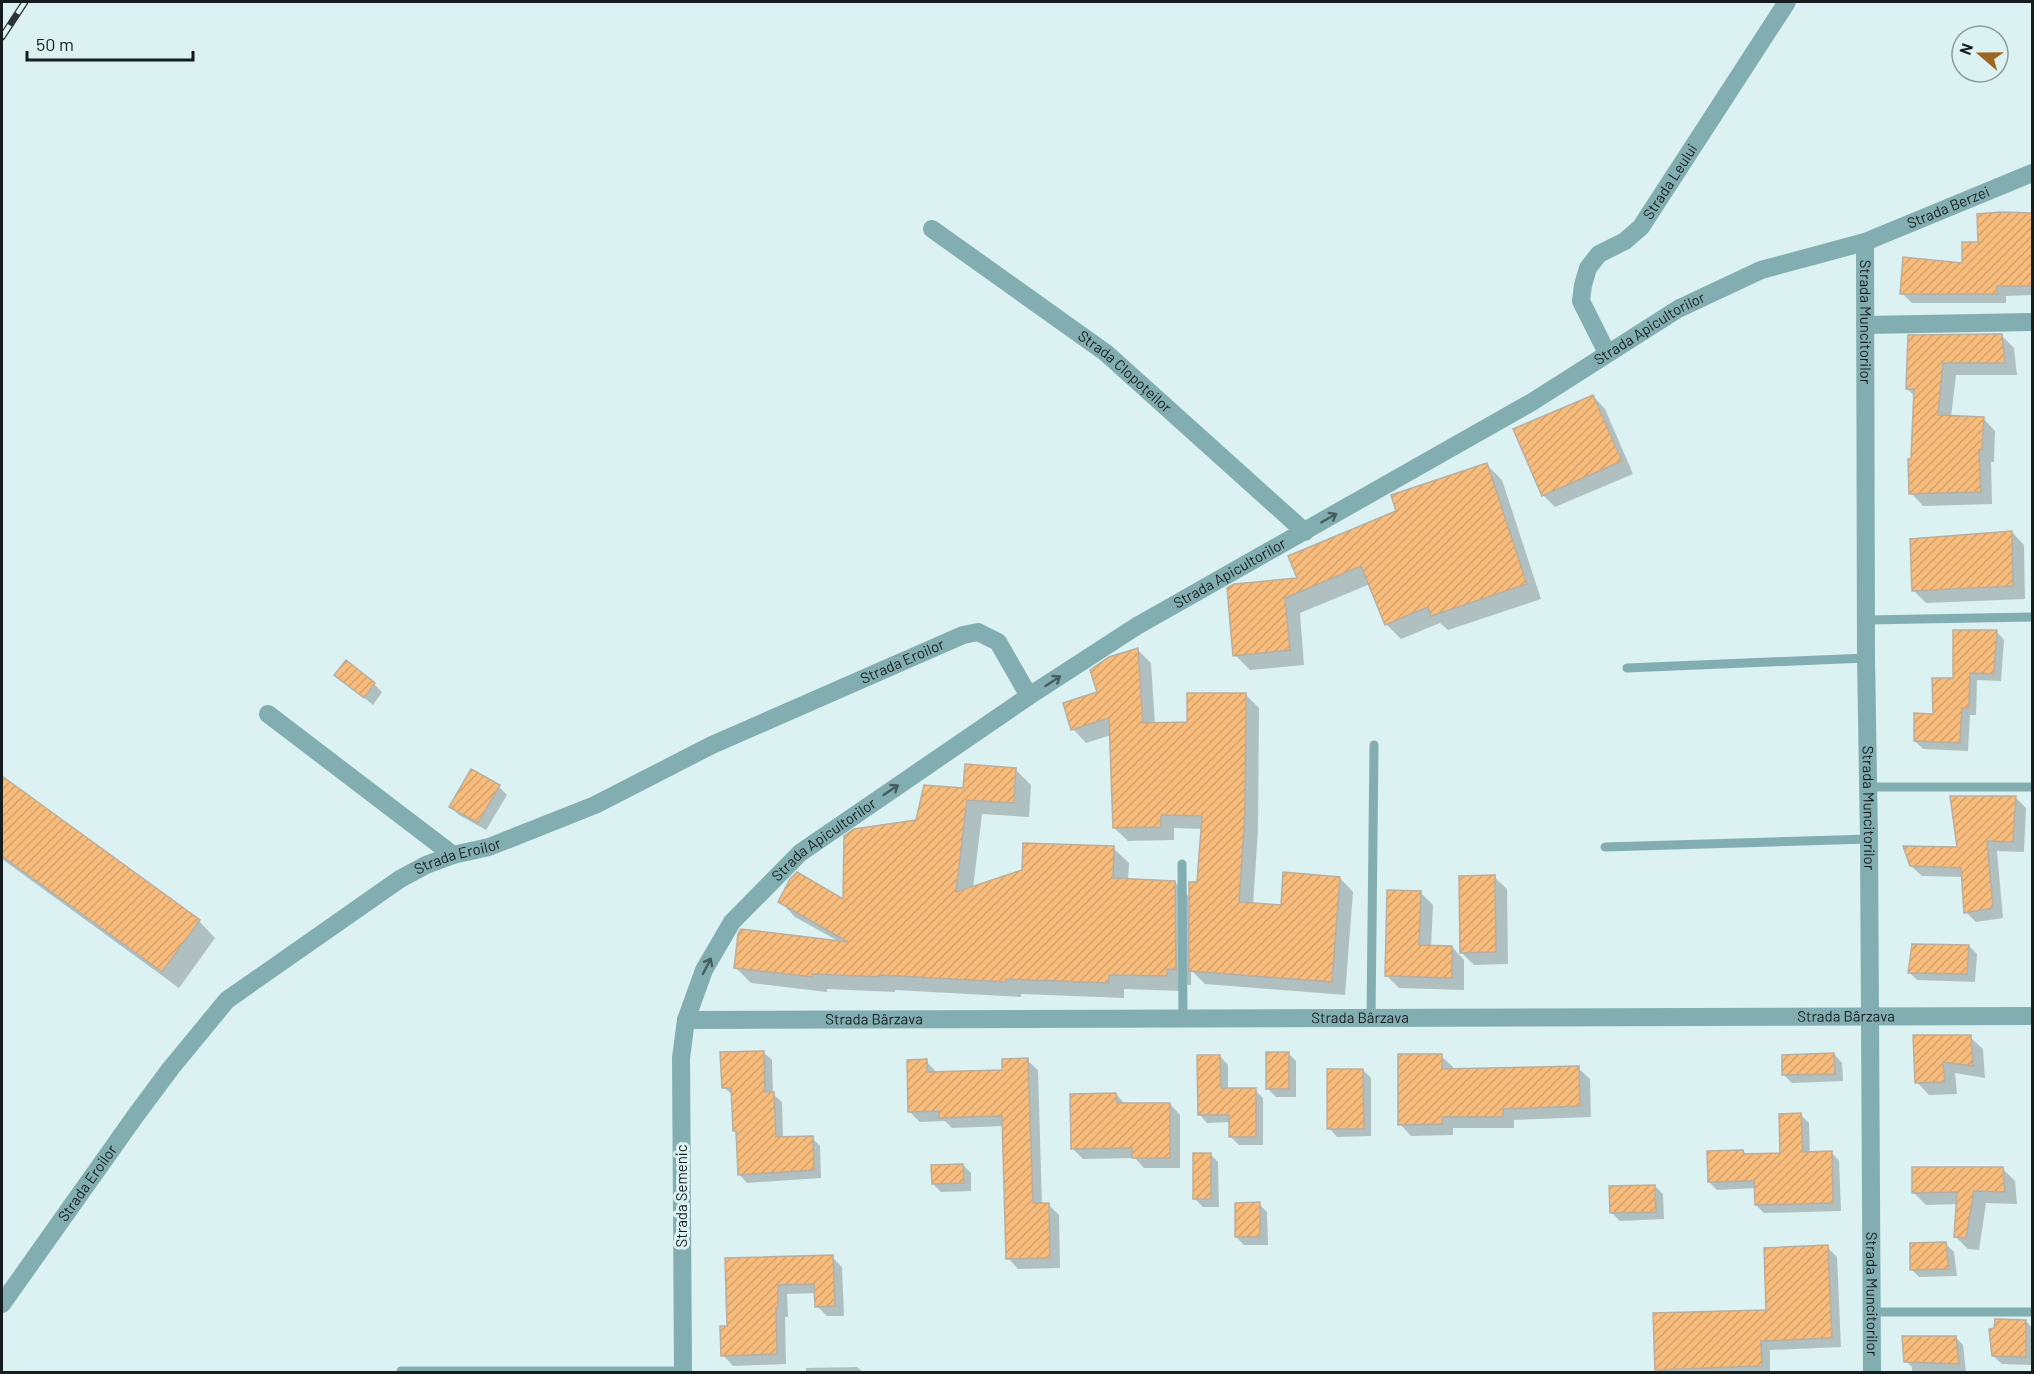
<svg xmlns="http://www.w3.org/2000/svg" width="2034" height="1374" viewBox="0 0 2034 1374" font-family="Barlow,sans-serif">
<style>
.shadow{fill:#0003}
.building{fill:url(#building-hatch);stroke:#b9aea2;stroke-width:1.5}
.lines{fill:none;stroke-linecap:round;stroke-linejoin:round}
.lane{stroke:#82aeb1;stroke-width:9}
.street{stroke:#82aeb1;stroke-width:18}
.rail-casing{stroke:#2b3435;stroke-width:7}
.rail{stroke:#dcf1f1;stroke-width:4.5;stroke-dasharray:14;stroke-linecap:butt}
.oneway{stroke:#475e60}
.labels{text-anchor:middle;stroke-width:6;stroke-linejoin:round;paint-order:stroke}
.street-label{font-size:15px;fill:#161d1e;stroke:#dcf1f1}
</style>
<defs>
<pattern id="building-hatch" width="6" height="6" patternUnits="userSpaceOnUse" patternTransform="scale(1.5)"><rect width="6" height="6" fill="#f7bc7b"/><path d="M-1 1l2-2M0 6l6-6M5 7l2-2" fill="none" stroke="#d3a16a"/></pattern>
</defs>
<rect width="100%" height="100%" fill="#dcf1f1"/>
<g class="shadow">
<path d="M 2001,213 L 2032,214 L 2032,295 L 2006,296 L 2006,303 L 1912,303 L 1902,293 L 1964,265 Z"/>
<path d="M 2001,335 L 2014,348 L 2017,375 L 1956,375 L 1951,417 L 1983,418 L 1995,431 L 1994,462 L 1991,462 L 1992,504 L 1923,506 L 1911,493 L 1916,397 L 1907,389 L 1909,337 Z"/>
<path d="M 1593,396 L 1605,409 L 1633,474 L 1555,507 L 1543,495 Z"/>
<path d="M 1487,465 L 1502,480 L 1541,599 L 1448,630 L 1440,623 L 1401,639 L 1386,624 L 1370,584 L 1300,613 L 1304,665 L 1250,670 L 1235,655 L 1299,580 L 1398,512 Z"/>
<path d="M 2012,532 L 2024,545 L 2025,599 L 1926,603 L 1914,591 Z"/>
<path d="M 1996,631 L 2004,640 L 2001,681 L 1977,680 L 1976,715 L 1970,715 L 1968,751 L 1923,749 L 1915,741 L 1934,715 L 1955,679 Z"/>
<path d="M 1138,650 L 1151,663 L 1155,725 L 1189,723 L 1245,694 L 1259,708 L 1258,830 L 1253,905 L 1282,907 L 1340,878 L 1353,892 L 1345,995 L 1205,984 L 1191,970 L 1191,985 L 1182,984 L 1182,991 L 1124,989 L 1124,998 L 1021,994 L 1021,997 L 895,990 L 895,992 L 827,989 L 827,992 L 751,983 L 735,967 L 840,942 L 795,917 L 780,901 L 845,902 L 917,821 L 964,789 L 1015,769 L 1031,785 L 1029,817 L 982,814 L 973,888 L 1113,848 L 1129,863 L 1128,880 L 1175,882 L 1190,898 L 1199,883 L 1202,829 L 1174,828 L 1174,840 L 1128,841 L 1114,828 L 1111,735 L 1086,743 L 1073,729 L 1099,693 Z"/>
<path d="M 336,675 L 374,684 L 382,692 L 373,705 Z"/>
<path d="M 2,778 L 199,921 L 215,938 L 179,988 L 2,859 Z"/>
<path d="M 499,787 L 507,795 L 486,830 L 459,815 L 451,807 Z"/>
<path d="M 2015,797 L 2026,808 L 2024,852 L 1997,851 L 2003,918 L 1976,922 L 1966,912 L 1963,877 L 1922,876 L 1911,866 L 1959,848 Z"/>
<path d="M 1494,877 L 1507,889 L 1508,964 L 1474,965 L 1461,952 Z"/>
<path d="M 1420,892 L 1433,905 L 1431,947 L 1452,947 L 1464,960 L 1464,990 L 1399,988 L 1386,975 Z"/>
<path d="M 1969,946 L 1977,954 L 1975,982 L 1917,980 L 1909,972 Z"/>
<path d="M 1970,1037 L 1983,1049 L 1985,1078 L 1955,1073 L 1957,1094 L 1929,1095 L 1917,1082 Z"/>
<path d="M 763,1052 L 772,1060 L 773,1094 L 782,1102 L 783,1138 L 812,1138 L 820,1146 L 821,1178 L 747,1183 L 739,1174 L 738,1134 L 734,1130 L 733,1095 L 723,1087 Z"/>
<path d="M 1288,1053 L 1296,1061 L 1296,1097 L 1276,1097 L 1268,1089 Z"/>
<path d="M 1834,1054 L 1842,1063 L 1843,1081 L 1792,1083 L 1784,1075 Z"/>
<path d="M 1220,1056 L 1228,1065 L 1228,1090 L 1255,1090 L 1263,1098 L 1263,1145 L 1239,1145 L 1231,1137 L 1230,1122 L 1207,1123 L 1199,1114 Z"/>
<path d="M 1441,1056 L 1453,1067 L 1453,1070 L 1578,1068 L 1590,1079 L 1591,1117 L 1514,1120 L 1514,1128 L 1453,1128 L 1453,1135 L 1411,1136 L 1400,1124 Z"/>
<path d="M 1027,1060 L 1038,1070 L 1042,1205 L 1048,1204 L 1059,1215 L 1060,1268 L 1018,1269 L 1008,1258 L 1004,1126 L 952,1128 L 945,1121 L 920,1122 L 910,1112 L 926,1061 L 937,1073 L 1004,1071 Z"/>
<path d="M 1363,1070 L 1371,1078 L 1371,1136 L 1337,1137 L 1329,1128 Z"/>
<path d="M 1116,1094 L 1126,1105 L 1170,1104 L 1180,1115 L 1180,1168 L 1144,1168 L 1135,1158 L 1083,1159 L 1072,1148 Z"/>
<path d="M 1801,1115 L 1809,1123 L 1810,1153 L 1831,1152 L 1839,1161 L 1841,1211 L 1764,1213 L 1756,1205 L 1756,1188 L 1717,1190 L 1709,1182 L 1743,1151 L 1747,1155 L 1782,1154 Z"/>
<path d="M 1210,1154 L 1218,1162 L 1219,1207 L 1203,1207 L 1195,1199 Z"/>
<path d="M 963,1165 L 971,1173 L 971,1191 L 941,1192 L 933,1184 Z"/>
<path d="M 2002,1168 L 2015,1181 L 2017,1204 L 1986,1203 L 1979,1250 L 1968,1249 L 1955,1236 L 1957,1204 L 1926,1205 L 1913,1192 Z"/>
<path d="M 1655,1186 L 1663,1194 L 1664,1219 L 1620,1221 L 1611,1212 Z"/>
<path d="M 1259,1204 L 1267,1212 L 1268,1245 L 1244,1245 L 1236,1237 Z"/>
<path d="M 1946,1244 L 1954,1252 L 1957,1276 L 1919,1277 L 1911,1269 Z"/>
<path d="M 1827,1247 L 1837,1257 L 1841,1347 L 1770,1350 L 1770,1372 L 1660,1372 L 1657,1369 L 1767,1311 Z"/>
<path d="M 832,1257 L 842,1267 L 844,1316 L 827,1316 L 817,1306 L 816,1293 L 787,1294 L 788,1317 L 785,1317 L 786,1364 L 733,1366 L 723,1355 L 729,1327 L 726,1260 Z"/>
<path d="M 2026,1321 L 2032,1328 L 2032,1365 L 2002,1364 L 1993,1356 Z"/>
<path d="M 1955,1337 L 1963,1345 L 1966,1372 L 1912,1372 L 1912,1367 L 1906,1361 Z"/>
<path d="M 857,1367 L 863,1372 L 806,1372 L 806,1368 Z"/>
</g>
<g class="building">
<path d="M 2001,212 L 2032,213 L 2032,286 L 1997,286 L 1997,294 L 1900,294 L 1903,257 L 1962,263 L 1962,242 L 1978,242 L 1977,214 Z"/>
<path d="M 2002,334 L 2005,363 L 1943,363 L 1938,415 L 1984,417 L 1982,450 L 1979,450 L 1981,492 L 1909,494 L 1908,459 L 1911,459 L 1914,389 L 1906,389 L 1908,335 Z"/>
<path d="M 1593,395 L 1622,461 L 1542,496 L 1513,429 Z"/>
<path d="M 1487,463 L 1527,584 L 1431,616 L 1428,607 L 1385,625 L 1361,566 L 1285,598 L 1290,650 L 1233,656 L 1227,588 L 1234,584 L 1297,578 L 1288,556 L 1396,511 L 1391,495 Z"/>
<path d="M 2012,531 L 2013,586 L 1912,591 L 1910,539 Z"/>
<path d="M 1953,630 L 1997,630 L 1994,674 L 1970,673 L 1969,708 L 1962,708 L 1960,743 L 1914,741 L 1914,713 L 1933,714 L 1932,678 L 1953,678 Z"/>
<path d="M 1138,648 L 1143,723 L 1187,722 L 1187,693 L 1246,693 L 1245,816 L 1239,902 L 1281,905 L 1283,872 L 1340,877 L 1332,982 L 1189,971 L 1189,882 L 1197,882 L 1202,816 L 1161,815 L 1161,827 L 1113,828 L 1109,718 L 1071,730 L 1063,703 L 1097,692 L 1090,670 L 1109,657 Z"/>
<path d="M 346,660 L 375,683 L 364,698 L 334,675 Z"/>
<path d="M 965,764 L 1016,768 L 1014,803 L 967,800 L 956,892 L 1022,870 L 1023,843 L 1114,846 L 1113,878 L 1175,881 L 1176,970 L 1167,969 L 1167,976 L 1109,975 L 1109,983 L 1006,979 L 1006,982 L 880,975 L 880,977 L 812,974 L 812,977 L 734,968 L 738,934 L 741,929 L 848,942 L 778,902 L 790,879 L 797,872 L 843,899 L 844,836 L 854,829 L 916,820 L 924,785 L 963,788 Z"/>
<path d="M 471,769 L 500,785 L 478,823 L 449,807 Z"/>
<path d="M 2,776 L 200,920 L 162,972 L 2,856 Z"/>
<path d="M 1950,796 L 2016,796 L 2013,842 L 1987,841 L 1993,908 L 1964,913 L 1961,868 L 1910,866 L 1903,846 L 1957,847 Z"/>
<path d="M 1495,875 L 1496,952 L 1460,953 L 1459,876 Z"/>
<path d="M 1387,890 L 1421,891 L 1419,945 L 1452,946 L 1452,978 L 1385,976 Z"/>
<path d="M 1912,944 L 1969,945 L 1967,974 L 1908,973 Z"/>
<path d="M 1913,1035 L 1971,1035 L 1973,1066 L 1943,1062 L 1945,1082 L 1915,1083 Z"/>
<path d="M 764,1051 L 765,1092 L 774,1092 L 776,1137 L 813,1136 L 814,1170 L 738,1175 L 736,1131 L 733,1131 L 731,1088 L 722,1088 L 720,1052 Z"/>
<rect x="1266" y="1052" width="23" height="37"/>
<path d="M 1834,1053 L 1835,1074 L 1782,1075 L 1782,1055 Z"/>
<path d="M 1398,1054 L 1442,1054 L 1442,1069 L 1579,1066 L 1580,1106 L 1503,1109 L 1503,1117 L 1442,1117 L 1442,1124 L 1398,1125 Z"/>
<path d="M 1197,1055 L 1220,1055 L 1221,1088 L 1256,1088 L 1256,1137 L 1229,1137 L 1229,1115 L 1198,1115 Z"/>
<path d="M 1028,1058 L 1033,1203 L 1049,1203 L 1050,1258 L 1006,1259 L 1002,1116 L 939,1118 L 939,1111 L 908,1112 L 907,1060 L 927,1059 L 927,1072 L 1002,1070 L 1002,1059 Z"/>
<path d="M 1327,1069 L 1363,1069 L 1364,1129 L 1327,1129 Z"/>
<path d="M 1116,1093 L 1117,1103 L 1170,1103 L 1170,1158 L 1132,1158 L 1132,1148 L 1071,1149 L 1070,1094 Z"/>
<path d="M 1801,1113 L 1803,1152 L 1832,1151 L 1833,1203 L 1755,1205 L 1754,1181 L 1708,1182 L 1707,1151 L 1743,1150 L 1744,1154 L 1780,1153 L 1779,1114 Z"/>
<rect x="1193" y="1153" width="18" height="46"/>
<path d="M 963,1164 L 964,1183 L 932,1184 L 931,1165 Z"/>
<path d="M 1912,1167 L 2003,1167 L 2005,1192 L 1974,1191 L 1966,1238 L 1954,1237 L 1957,1192 L 1912,1193 Z"/>
<path d="M 1655,1185 L 1656,1212 L 1610,1213 L 1609,1186 Z"/>
<path d="M 1260,1202 L 1260,1237 L 1235,1237 L 1235,1203 Z"/>
<path d="M 1946,1242 L 1949,1269 L 1910,1270 L 1910,1243 Z"/>
<path d="M 1828,1245 L 1832,1338 L 1761,1341 L 1762,1366 L 1655,1370 L 1653,1313 L 1766,1310 L 1764,1248 Z"/>
<path d="M 833,1255 L 835,1306 L 815,1307 L 814,1284 L 778,1285 L 778,1307 L 776,1308 L 777,1354 L 721,1356 L 720,1326 L 727,1326 L 725,1258 Z"/>
<path d="M 1995,1319 L 2026,1320 L 2026,1357 L 1992,1356 L 1989,1329 L 1994,1328 Z"/>
<path d="M 1902,1336 L 1956,1336 L 1959,1364 L 1904,1362 Z"/>
</g>
<g class="lines">
<g class="lane">
<path d="M 1866,620 L 2032,617"/>
<path d="M 1627,668 L 1866,658"/>
<path d="M 1868,787 L 2032,787"/>
<path d="M 1605,847 L 1869,839"/>
<path d="M 1182,864 L 1183,1018"/>
<path d="M 1371,1018 L 1374,745"/>
<path d="M 1872,1312 L 2032,1312"/>
<path d="M 401,1371 L 683,1371"/>
</g>
<g class="street">
<path id="s1" d="M 932,229 L 1106,353 L 1305,532"/>
<path id="s2" d="M 1865,242 L 1866,658 L 1869,839 L 1872,1372"/>
<path d="M 1865,325 L 2032,322"/>
<path id="s3" d="M 1607,353 L 1581,301 L 1583,285 L 1588,268 L 1599,254 L 1625,241 L 1641,227 L 1787,2"/>
<path d="M 268,714 L 453,855"/>
<path id="s4" d="M 686,1020 L 2032,1016"/>
<path id="s5" d="M 2,1304 L 136,1115 L 171,1068 L 227,1000 L 400,879 L 426,865 L 453,855 L 489,847 L 595,805 L 712,745 L 963,635 L 978,632 L 998,642 L 1029,696"/>
<path id="s6" d="M 683,1372 L 681,1058 L 686,1020 L 704,970 L 732,922 L 800,853 L 1029,696 L 1137,626 L 1532,402 L 1678,309 L 1761,270 L 1865,242 L 2032,173"/>
</g>
<g class="rail-casing">
<path id="rail" d="M 2,37 L 25,2"/>
</g>
<use href="#rail" class="rail"/>
</g>
<defs><path id="oneway-shaft" d="M-6 0H5M1.5-3L5.5 0L1.5 3" fill="none" stroke-width="1.6" stroke-linecap="round" stroke-linejoin="round" transform="scale(1.5)"/></defs>
<g class="oneway">
<use href="#oneway-shaft" transform="translate(1329 518) rotate(-30)"/>
<use href="#oneway-shaft" transform="translate(1053 681) rotate(-33)"/>
<use href="#oneway-shaft" transform="translate(891 790) rotate(-34)"/>
<use href="#oneway-shaft" transform="translate(707 966) rotate(-63)"/>
</g>
<g class="labels">
<g class="street-label">
<text dy="5" stroke="none"><textPath href="#s3" startOffset="214">Strada Leului</textPath></text>
<text dy="5" stroke="none"><textPath href="#s6" startOffset="1881">Strada Berzei</textPath></text>
<text dy="5" stroke="none"><textPath href="#s2" startOffset="80">Strada Muncitorilor</textPath></text>
<text dy="5" stroke="none"><textPath href="#s6" startOffset="1557">Strada Apicultorilor</textPath></text>
<text dy="5" stroke="none"><textPath href="#s1" startOffset="240">Strada Clopoțeilor</textPath></text>
<text dy="5" stroke="none"><textPath href="#s6" startOffset="1071">Strada Apicultorilor</textPath></text>
<text dy="5" stroke="none"><textPath href="#s5" startOffset="1138">Strada Eroilor</textPath></text>
<text dy="5" stroke="none"><textPath href="#s2" startOffset="566">Strada Muncitorilor</textPath></text>
<text dy="5" stroke="none"><textPath href="#s6" startOffset="585">Strada Apicultorilor</textPath></text>
<text dy="5" stroke="none"><textPath href="#s5" startOffset="652">Strada Eroilor</textPath></text>
<text dy="5" stroke="none"><textPath href="#s4" startOffset="1160">Strada Bârzava</textPath></text>
<text dy="5" stroke="none"><textPath href="#s4" startOffset="674">Strada Bârzava</textPath></text>
<text dy="5" stroke="none"><textPath href="#s4" startOffset="188">Strada Bârzava</textPath></text>
<text dy="5" stroke="none"><textPath href="#s5" startOffset="148">Strada Eroilor</textPath></text>
<text transform="translate(682 1196) rotate(-90)" y="5">Strada Semenic</text>
<text dy="5" stroke="none"><textPath href="#s2" startOffset="1052">Strada Muncitorilor</textPath></text>
</g>
</g>
<rect width="2034" height="1374" fill="none" stroke="#161d1e" stroke-width="6"/>
<g transform="translate(1980 54) rotate(290)"><circle r="28" fill="#dcf1f1" stroke="#8d9c9d" stroke-width="1.5"/>
<path d="M0-4.5L10 22L0 15L-10 22Z" fill="#9c6720"/>
<text y="-9" font-size="16" font-weight="bold" text-anchor="middle" fill="#161d1e">N</text>
</g>
<path d="M27 51v9h166v-9" fill="none" stroke="#161d1e" stroke-width="3"/>
<text x="36" y="51" font-size="18" fill="#161d1e" stroke="#dcf1f1" stroke-width="4.5" paint-order="stroke">50 m</text>
</svg>
